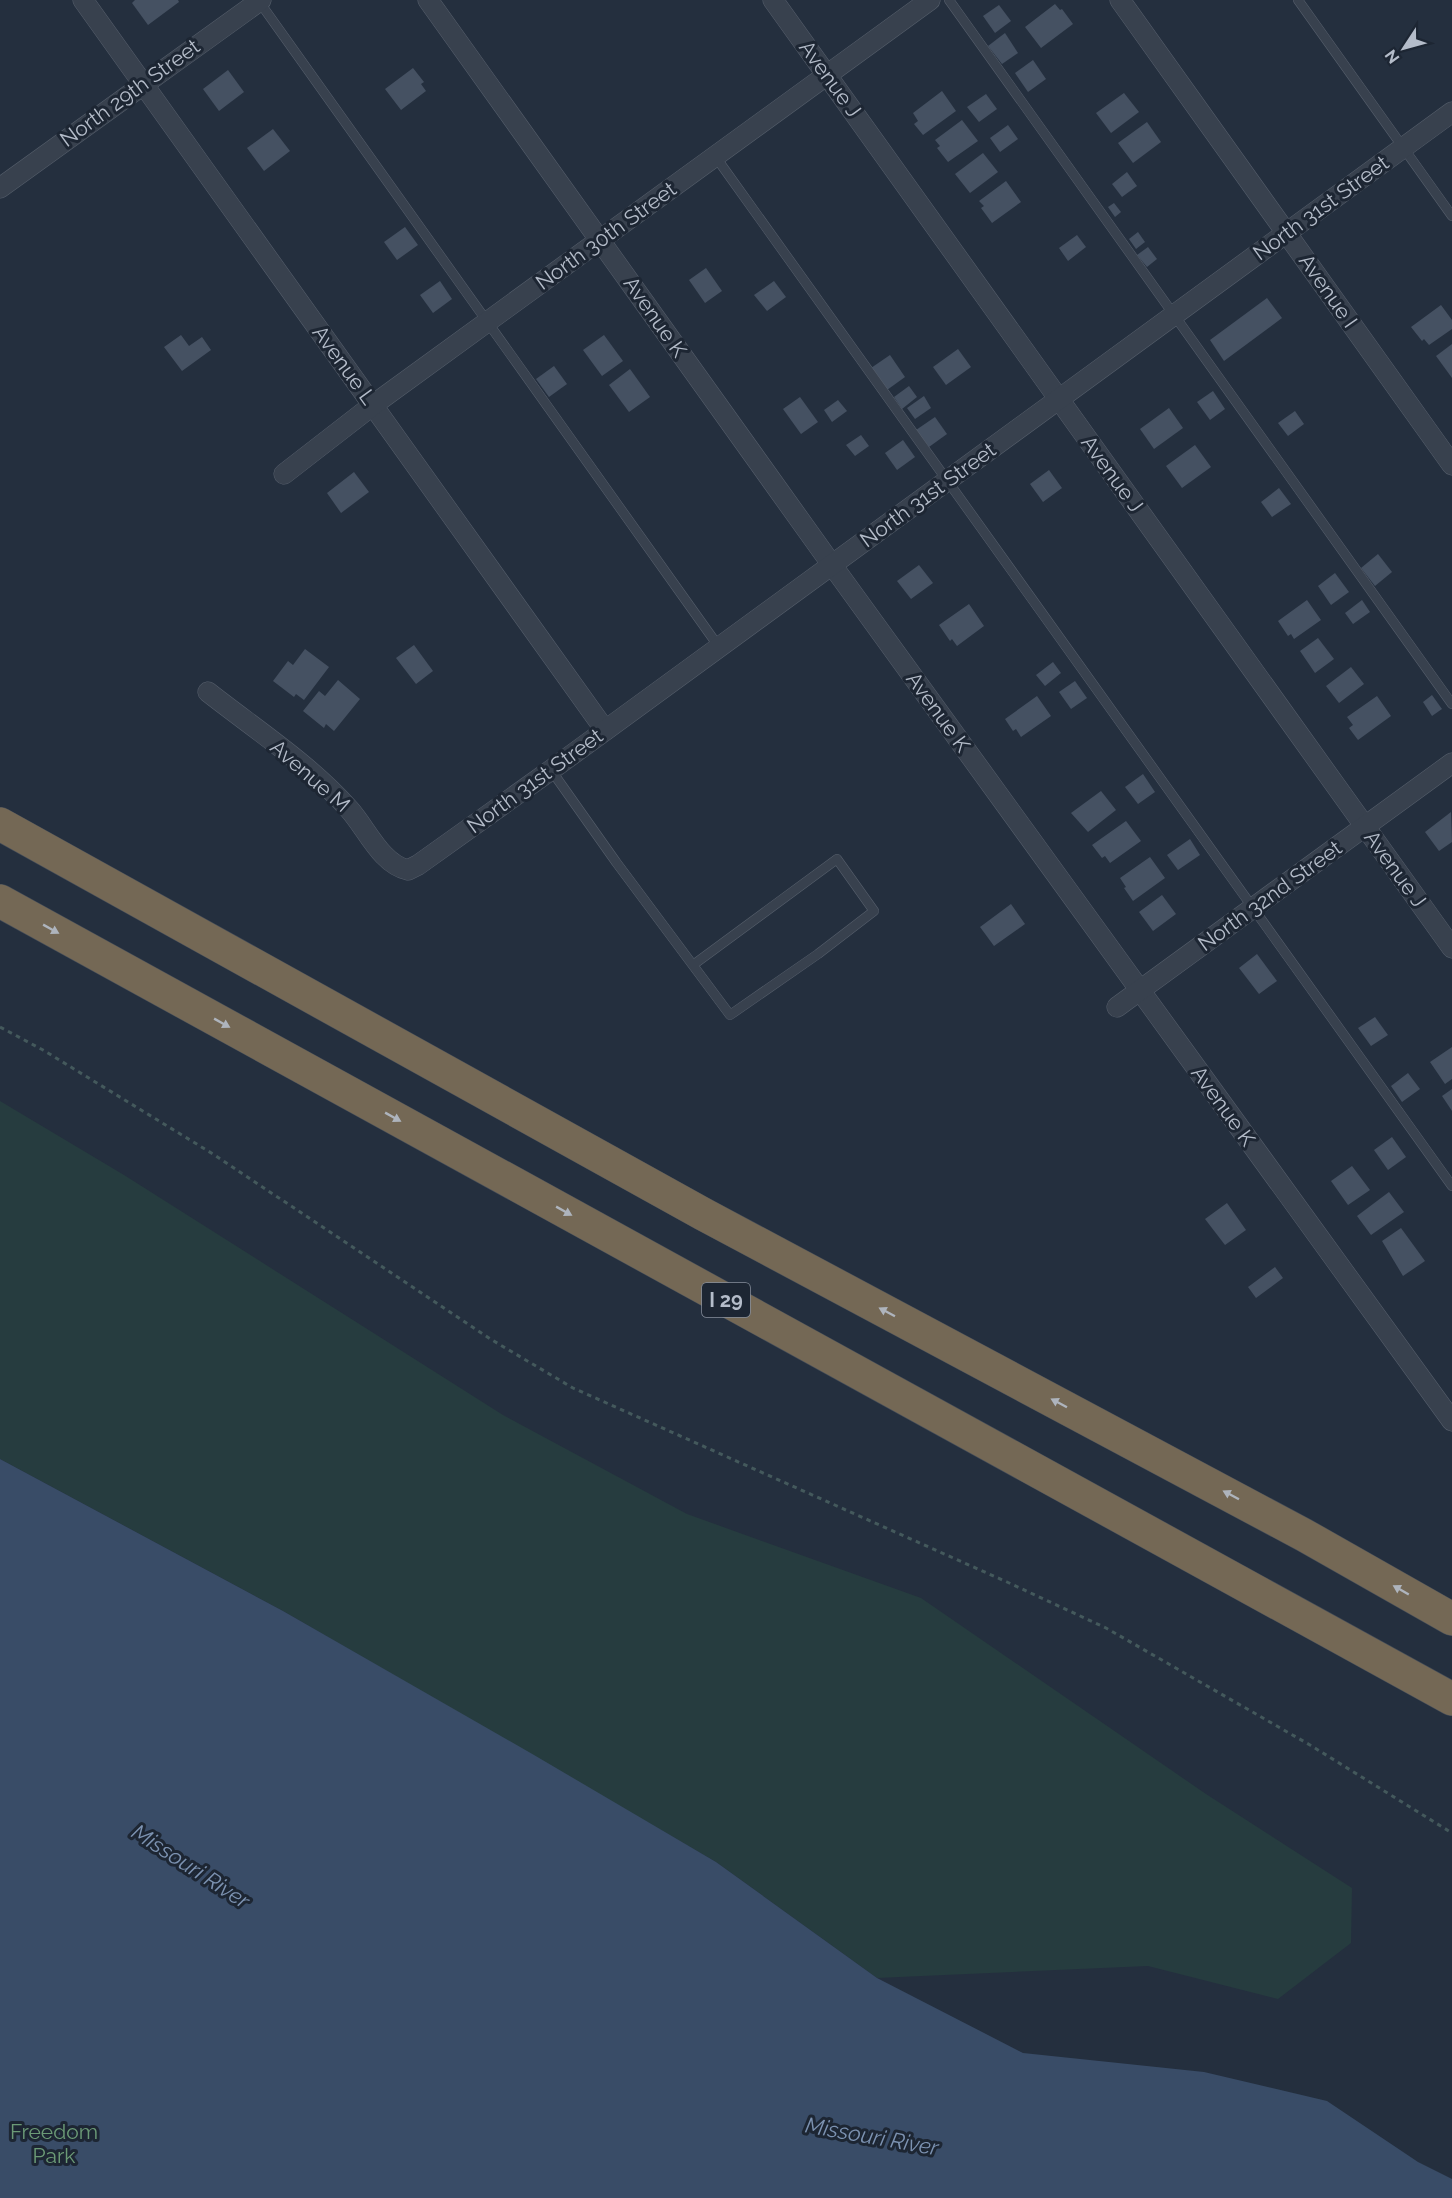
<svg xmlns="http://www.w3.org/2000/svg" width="1452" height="2198" viewBox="0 0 1452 2198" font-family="Raleway,sans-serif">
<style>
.green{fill:#263c3f}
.water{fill:#394c67}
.building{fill:#455162}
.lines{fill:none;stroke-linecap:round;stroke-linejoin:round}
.service-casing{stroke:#565f6c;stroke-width:10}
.minor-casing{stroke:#565f6c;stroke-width:21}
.motorway-casing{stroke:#434c59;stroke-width:34}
.path{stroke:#44595c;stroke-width:3;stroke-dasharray:4.5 4.5;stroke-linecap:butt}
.service{stroke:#38414e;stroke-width:9}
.minor{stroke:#38414e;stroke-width:20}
.motorway{stroke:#746855;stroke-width:33}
.oneway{fill:#aeb4bd}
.labels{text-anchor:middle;stroke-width:6;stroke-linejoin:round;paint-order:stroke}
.shield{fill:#1d2633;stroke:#878f9c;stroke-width:1.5}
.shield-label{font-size:20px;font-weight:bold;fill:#b4bcc9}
.street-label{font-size:21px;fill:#b4bcc9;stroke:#1d2633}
.park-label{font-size:21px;fill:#6b9a76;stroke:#1d2633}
.water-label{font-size:22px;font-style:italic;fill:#7c92b1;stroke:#1d2633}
</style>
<rect width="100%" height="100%" fill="#242f3e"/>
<path class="green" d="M 0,1101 L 124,1175 L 503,1415 L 687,1514 L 921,1598 L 1206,1794 L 1352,1888 L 1351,1943 L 1278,1999 L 1148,1966 L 877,1978 L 716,1862 L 283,1611 L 0,1459 Z"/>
<path class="water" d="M 0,1459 L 283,1611 L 534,1755 L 716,1862 L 877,1978 L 1023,2053 L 1204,2072 L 1327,2101 L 1418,2162 L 1452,2179 L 1452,2198 L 0,2198 Z"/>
<g class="building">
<path d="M 135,0 L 178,0 L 179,2 L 148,25 L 132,3 Z"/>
<path d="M 1055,4 L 1060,10 L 1062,9 L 1073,24 L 1041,48 L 1025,27 Z"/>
<path d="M 999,5 L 1011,21 L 995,33 L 983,16 Z"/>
<path d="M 1005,33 L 1018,53 L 1002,64 L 988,46 Z"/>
<path d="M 1033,60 L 1046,79 L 1028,92 L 1015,73 Z"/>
<path d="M 413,68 L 424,82 L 421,84 L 426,91 L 401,110 L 385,89 Z"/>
<path d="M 228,70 L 244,92 L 219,111 L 203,89 Z"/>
<path d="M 942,91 L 956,111 L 923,135 L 914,124 L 918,121 L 913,113 Z"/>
<path d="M 1124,93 L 1139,112 L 1111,133 L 1096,113 Z"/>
<path d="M 986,94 L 997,109 L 979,122 L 967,107 Z"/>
<path d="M 962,120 L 978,141 L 948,162 L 937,148 L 940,146 L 935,140 Z"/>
<path d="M 1147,122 L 1161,142 L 1133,163 L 1118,143 Z"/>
<path d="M 1008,125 L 1018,139 L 1000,152 L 990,138 Z"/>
<path d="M 273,129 L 290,151 L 264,171 L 247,148 Z"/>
<path d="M 983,153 L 998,172 L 970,193 L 955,174 Z"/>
<path d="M 1127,172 L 1137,186 L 1122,197 L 1112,184 Z"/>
<path d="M 1006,181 L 1021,202 L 992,223 L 981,208 L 984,206 L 979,201 Z"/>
<path d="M 1114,203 L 1121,212 L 1115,217 L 1108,207 Z"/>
<path d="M 405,227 L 418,245 L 397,260 L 384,242 Z"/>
<path d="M 1138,232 L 1145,242 L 1136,249 L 1129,239 Z"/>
<path d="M 1077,235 L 1086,247 L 1068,261 L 1059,248 Z"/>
<path d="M 1148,247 L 1157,259 L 1147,267 L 1137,255 Z"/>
<path d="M 706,268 L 722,291 L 705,303 L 689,280 Z"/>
<path d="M 440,281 L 452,299 L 433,313 L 420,295 Z"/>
<path d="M 774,281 L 786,297 L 767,311 L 754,295 Z"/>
<path d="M 1267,298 L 1282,318 L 1224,361 L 1210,340 Z"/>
<path d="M 1441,305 L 1452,320 L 1452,329 L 1429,345 L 1424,339 L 1422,341 L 1411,327 Z"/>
<path d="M 181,335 L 189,346 L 202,337 L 211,350 L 182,371 L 164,347 Z"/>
<path d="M 604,335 L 623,361 L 602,376 L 583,350 Z"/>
<path d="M 1452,344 L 1452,378 L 1436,356 Z"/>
<path d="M 958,349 L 971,367 L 946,385 L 933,367 Z"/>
<path d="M 890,355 L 905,377 L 887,390 L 871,368 Z"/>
<path d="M 554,366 L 567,384 L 549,397 L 536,379 Z"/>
<path d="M 630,369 L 650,397 L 629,412 L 609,385 Z"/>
<path d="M 909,386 L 917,397 L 902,409 L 894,397 Z"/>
<path d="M 1213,391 L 1225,409 L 1210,420 L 1197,402 Z"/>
<path d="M 924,396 L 931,408 L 915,419 L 907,408 Z"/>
<path d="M 800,397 L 818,422 L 801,434 L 783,409 Z"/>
<path d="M 838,400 L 847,411 L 832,422 L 824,410 Z"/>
<path d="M 1169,408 L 1183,428 L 1154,449 L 1140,429 Z"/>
<path d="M 1295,411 L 1304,424 L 1288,436 L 1278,423 Z"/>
<path d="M 935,417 L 947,434 L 929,447 L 916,430 Z"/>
<path d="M 861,435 L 869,446 L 855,456 L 846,445 Z"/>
<path d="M 903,440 L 915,457 L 897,470 L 885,453 Z"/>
<path d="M 1195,445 L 1211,467 L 1182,488 L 1166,466 Z"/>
<path d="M 1049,470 L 1062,488 L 1043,502 L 1030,484 Z"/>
<path d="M 354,472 L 369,492 L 341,513 L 327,493 Z"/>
<path d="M 1279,488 L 1291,504 L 1272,517 L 1261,502 Z"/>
<path d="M 1378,554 L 1392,572 L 1375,586 L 1361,568 Z"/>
<path d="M 919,565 L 933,583 L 911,599 L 897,581 Z"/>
<path d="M 1335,573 L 1349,592 L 1331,605 L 1318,586 Z"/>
<path d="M 1307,600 L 1321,620 L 1294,639 L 1291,634 L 1288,636 L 1278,621 Z"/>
<path d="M 1362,600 L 1370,612 L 1353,624 L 1345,613 Z"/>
<path d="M 969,604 L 984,626 L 957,646 L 952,639 L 950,641 L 939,625 Z"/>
<path d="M 1318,638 L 1334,659 L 1315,673 L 1300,651 Z"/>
<path d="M 414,645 L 433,671 L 416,684 L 396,658 Z"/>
<path d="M 305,649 L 329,667 L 304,700 L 296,694 L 294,697 L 273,681 L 288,661 L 293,665 Z"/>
<path d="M 1053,662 L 1061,673 L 1045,686 L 1036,675 Z"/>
<path d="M 1351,667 L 1364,684 L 1339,703 L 1326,686 Z"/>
<path d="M 338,680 L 360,699 L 334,731 L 326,724 L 324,728 L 303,711 L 319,691 L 325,696 Z"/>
<path d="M 1075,681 L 1087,698 L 1071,709 L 1059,692 Z"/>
<path d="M 1432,695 L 1442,709 L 1432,716 L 1423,702 Z"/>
<path d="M 1037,696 L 1051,716 L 1021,737 L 1016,729 L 1013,731 L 1005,719 Z"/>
<path d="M 1377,696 L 1391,716 L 1358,740 L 1349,728 L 1353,725 L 1347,717 Z"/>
<path d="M 1143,774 L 1155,792 L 1138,804 L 1125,787 Z"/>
<path d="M 1101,791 L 1116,810 L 1088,832 L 1071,813 Z"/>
<path d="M 1451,812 L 1452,842 L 1439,851 L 1425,832 Z"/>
<path d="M 1126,821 L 1141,841 L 1110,863 L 1105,856 L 1102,858 L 1092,845 Z"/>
<path d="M 1190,839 L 1200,855 L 1178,870 L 1167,855 Z"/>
<path d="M 1150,857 L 1165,878 L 1133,901 L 1124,888 L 1126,887 L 1120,878 Z"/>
<path d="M 1162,895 L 1176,914 L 1153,931 L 1139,912 Z"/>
<path d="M 1011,904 L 1025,924 L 994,946 L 980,927 Z"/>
<path d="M 1257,954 L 1277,981 L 1259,994 L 1239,968 Z"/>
<path d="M 1375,1017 L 1388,1035 L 1371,1046 L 1358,1028 Z"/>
<path d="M 1452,1047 L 1452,1079 L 1445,1084 L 1430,1062 Z"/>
<path d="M 1408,1073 L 1420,1089 L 1402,1102 L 1391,1086 Z"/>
<path d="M 1452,1089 L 1452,1111 L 1442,1096 Z"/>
<path d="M 1392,1137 L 1406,1157 L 1388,1170 L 1374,1150 Z"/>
<path d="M 1352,1166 L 1370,1190 L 1348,1205 L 1331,1181 Z"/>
<path d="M 1389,1192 L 1404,1212 L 1371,1235 L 1357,1216 Z"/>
<path d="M 1227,1203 L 1246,1230 L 1225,1245 L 1205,1219 Z"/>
<path d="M 1401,1228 L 1425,1261 L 1403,1276 L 1382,1241 Z"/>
<path d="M 1275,1267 L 1283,1278 L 1256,1298 L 1248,1287 Z"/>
</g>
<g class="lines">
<g class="service-casing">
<g id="service">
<path d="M 258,0 L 719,647"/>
<path d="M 949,0 L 1452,704"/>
<path d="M 1298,0 L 1452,216"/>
<path d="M 715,156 L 1452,1186"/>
<path d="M 551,770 L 616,862 L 730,1015 L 818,954 L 874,911 L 837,859 L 693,965"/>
</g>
</g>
<g class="minor-casing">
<g id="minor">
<path d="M 83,0 L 605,730"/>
<path d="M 428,0 L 832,565 L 1452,1421"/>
<path d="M 773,0 L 1452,948"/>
<path d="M 1120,0 L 1452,465"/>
<path d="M 0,188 L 261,0"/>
<path d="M 284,474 L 373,405 L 930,0"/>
<path d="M 208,692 C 255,729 309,764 349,809 C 367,829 381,864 408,870 L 418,865 L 551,770 L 1452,112"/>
<path d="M 1117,1007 L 1452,763"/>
</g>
</g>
<g class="motorway-casing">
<g id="motorway">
<path d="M 0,824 L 703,1214 L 1304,1535 L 1452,1619"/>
<path d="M 0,901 L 1452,1699"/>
</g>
</g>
<path class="path" d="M 0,1027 L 43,1050 L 213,1154 L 492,1340 L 573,1388 L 1007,1582 L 1106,1628 L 1310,1745 L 1452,1833"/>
<use href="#service" class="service"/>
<use href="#minor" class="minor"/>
<use href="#motorway" class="motorway"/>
</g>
<defs><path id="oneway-solid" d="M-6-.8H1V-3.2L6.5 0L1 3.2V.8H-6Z" transform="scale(1.5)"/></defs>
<g class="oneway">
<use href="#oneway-solid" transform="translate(51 929) rotate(29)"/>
<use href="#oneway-solid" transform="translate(222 1023) rotate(29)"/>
<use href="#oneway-solid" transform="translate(393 1117) rotate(29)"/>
<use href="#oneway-solid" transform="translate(564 1211) rotate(29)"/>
<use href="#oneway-solid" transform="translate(887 1312) rotate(-152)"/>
<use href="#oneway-solid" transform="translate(1059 1403) rotate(-152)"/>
<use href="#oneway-solid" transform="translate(1231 1495) rotate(-152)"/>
<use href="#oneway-solid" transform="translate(1401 1590) rotate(-150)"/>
</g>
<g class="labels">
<rect class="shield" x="702" y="1283" width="48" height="34" rx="4.5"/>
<g class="shield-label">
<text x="726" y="1307">I 29</text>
</g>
<g class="street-label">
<text transform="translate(830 79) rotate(54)" y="7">Avenue J</text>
<text transform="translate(130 93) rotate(-36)" y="7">North 29th Street</text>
<text transform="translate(1321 208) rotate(-36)" y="7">North 31st Street</text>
<text transform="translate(606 236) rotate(-36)" y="7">North 30th Street</text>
<text transform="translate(1328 291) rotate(55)" y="7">Avenue I</text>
<text transform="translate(655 317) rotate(55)" y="7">Avenue K</text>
<text transform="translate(344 365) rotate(54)" y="7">Avenue L</text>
<text transform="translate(1112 474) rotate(54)" y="7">Avenue J</text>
<text transform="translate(928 495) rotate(-36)" y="7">North 31st Street</text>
<text transform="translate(938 712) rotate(54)" y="7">Avenue K</text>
<text transform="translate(310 776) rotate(41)" y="7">Avenue M</text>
<text transform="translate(535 781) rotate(-36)" y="7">North 31st Street</text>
<text transform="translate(1395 869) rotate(54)" y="7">Avenue J</text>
<text transform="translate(1270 896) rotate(-36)" y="7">North 32nd Street</text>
<text transform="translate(1223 1106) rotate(54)" y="7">Avenue K</text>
</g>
<g class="park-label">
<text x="54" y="2139">Freedom<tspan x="54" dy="24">Park</tspan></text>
</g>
<g class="water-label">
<text transform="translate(191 1866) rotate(33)" y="8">Missouri River</text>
<text transform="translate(872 2136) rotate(10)" y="8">Missouri River</text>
</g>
</g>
<g transform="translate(1404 48) rotate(234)" stroke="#1d2633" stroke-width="4.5" paint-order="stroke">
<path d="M0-4.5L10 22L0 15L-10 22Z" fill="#b4bcc9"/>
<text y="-9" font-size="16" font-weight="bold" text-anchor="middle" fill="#b4bcc9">N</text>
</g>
</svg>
